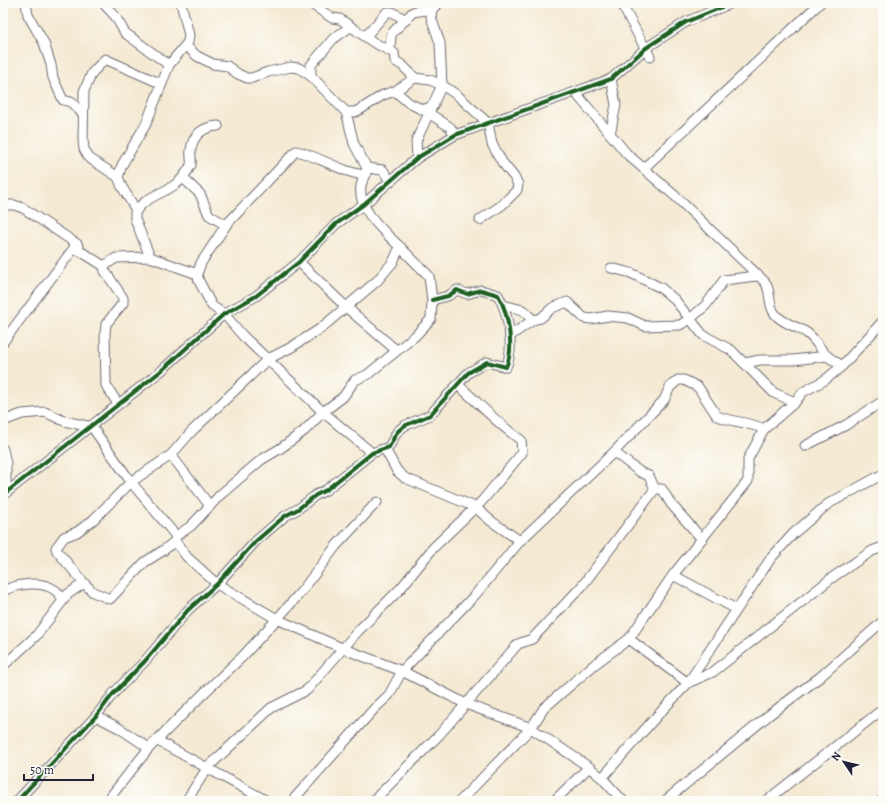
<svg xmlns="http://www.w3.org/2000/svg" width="886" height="804" viewBox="0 0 886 804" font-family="Alegreya,serif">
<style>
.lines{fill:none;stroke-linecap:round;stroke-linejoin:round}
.street-casing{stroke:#6c6870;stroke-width:11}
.street{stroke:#fff;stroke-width:9}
.cycleway-casing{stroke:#fdfcf7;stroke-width:6}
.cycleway{stroke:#1b5e20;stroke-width:4}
</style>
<rect width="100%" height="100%" fill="#fdfcf7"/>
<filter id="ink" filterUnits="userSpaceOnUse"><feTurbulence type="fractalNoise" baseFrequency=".025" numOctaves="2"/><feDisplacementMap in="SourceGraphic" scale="8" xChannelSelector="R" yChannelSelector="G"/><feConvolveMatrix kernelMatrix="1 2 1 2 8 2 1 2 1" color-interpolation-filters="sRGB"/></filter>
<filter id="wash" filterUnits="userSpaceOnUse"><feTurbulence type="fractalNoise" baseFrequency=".012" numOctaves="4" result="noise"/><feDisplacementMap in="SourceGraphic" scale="16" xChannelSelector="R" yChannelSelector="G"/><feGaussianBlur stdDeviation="0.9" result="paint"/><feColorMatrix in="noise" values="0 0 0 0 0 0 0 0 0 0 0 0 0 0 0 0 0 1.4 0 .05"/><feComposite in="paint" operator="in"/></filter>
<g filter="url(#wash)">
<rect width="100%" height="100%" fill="#f4e9d2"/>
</g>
<g filter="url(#ink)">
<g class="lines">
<g class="street-casing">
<g id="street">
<path d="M 26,3 L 28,15 L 44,43 L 51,65 L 53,78 L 63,100 L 71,102 L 83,114"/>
<path d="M 103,3 L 115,16 L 125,33 L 169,65"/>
<path d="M 310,3 L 332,18 L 340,19 L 373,42 L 394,53 L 395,61 L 402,65 L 415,78 L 430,80 L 442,85 L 457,95 L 488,123 L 492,144 L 502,162 L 514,177 L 518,184 L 517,190 L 502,205 L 480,220"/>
<path d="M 621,3 L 650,57"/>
<path d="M 366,36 L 387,12 L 392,12 L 406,20"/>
<path d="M 390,50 L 391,35 L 394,31 L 413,12 L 432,9 L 439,3"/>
<path d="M 311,76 L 311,65 L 333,39 L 350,27"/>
<path d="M 395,91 L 409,103 L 423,110 L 434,105"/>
<path d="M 577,92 L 579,97 L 627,154 L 675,196 L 765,282 C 772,292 767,304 775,314 C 783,324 797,326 807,333 C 815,339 820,349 827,356"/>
<path d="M 346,112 L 355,112 L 361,109 L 383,95 L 395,91 L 415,78"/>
<path d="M 430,114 L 450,127 L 455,135"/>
<path d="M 610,134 L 616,105 L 611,79"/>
<path d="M 417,158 L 416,141 L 442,85 L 440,43 L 431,17 L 432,9"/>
<path d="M 367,168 L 383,170 L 390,181"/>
<path d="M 644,168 L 820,3"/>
<path d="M 366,175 C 344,174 319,156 296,151 L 226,225 L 201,263 L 197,274 L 199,281 L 212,306 L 224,314 L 243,336 L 323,412 L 372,453"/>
<path d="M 118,177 L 89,158 L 84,149 L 83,140 L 84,91 L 92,73 L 105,59 L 162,84"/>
<path d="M 183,178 L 200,194 L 209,215 L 226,225"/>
<path d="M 3,205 L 14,205 L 23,208 L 77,244"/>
<path d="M 136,210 L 122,187 L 118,177 L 122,165 L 146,124 L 169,65 L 188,42 L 189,35 L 181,3"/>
<path d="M 150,257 L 135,219 L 135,213 C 145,194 172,193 184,176 C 186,173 189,169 191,165 C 192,161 190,155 191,150 C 193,134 203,127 218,126"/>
<path d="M 299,262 L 346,307 L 396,350"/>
<path d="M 104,266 L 116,258 L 150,257 L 197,274"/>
<path d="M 611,268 L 631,273 L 661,288 L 675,300 L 703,335 L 731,350 L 774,393 L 795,402"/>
<path d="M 503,305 L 523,310 L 533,320"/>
<path d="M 510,336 L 533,320 L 541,318 L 552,308 L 567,302 L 584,318 L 591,319 L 608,316 L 628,318 L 645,326 L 680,325 L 690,319 L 706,305 L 724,280 L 756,276"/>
<path d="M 3,342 L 77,244 L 80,251 L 104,266 L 105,271 L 123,298 L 123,303 L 106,324 L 105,333 L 106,385 L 118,404"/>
<path d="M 745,363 L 760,360 L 793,360 L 827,356 L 842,366"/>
<path d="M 3,421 L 22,414 L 45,412 L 64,421 L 92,427 L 131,482 L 176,536 L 175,541 L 187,557 L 217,584 L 277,619 L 344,649 L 402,671 L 466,704 L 531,728 L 589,767 L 602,778 L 623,801"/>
<path d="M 805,446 L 846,425 L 883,401"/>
<path d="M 3,449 L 6,464 L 6,493"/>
<path d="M 385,449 L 397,471 L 405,478 L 475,507 L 491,521 L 520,541"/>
<path d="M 171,455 L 210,506"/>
<path d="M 655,489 L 662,489 L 671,504 L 702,539"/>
<path d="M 3,495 L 161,371 L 224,314 L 256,296 L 299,262 L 336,224 L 364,204 L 417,158 L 455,135 L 611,79 L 646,48 L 686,22 L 732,3"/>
<path d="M 176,536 L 191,526 L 220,495 L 261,460 L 281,448 L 304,431 L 323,412 L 343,397 L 355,380 L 367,375 L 415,336 L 431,319 L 432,300 L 429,276 L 400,247"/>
<path d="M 673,575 L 736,609"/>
<path d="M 84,583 L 57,551 L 56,548 L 64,537 L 77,532 L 93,520 L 131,482 L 171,455 L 191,432 L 268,359 L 290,348 L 320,329 L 377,281 L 393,262 L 400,247 C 385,232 357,210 361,186 C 362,180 366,174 367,168 L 354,144 L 346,112 L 311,76 L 299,68 L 291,67 L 268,72 L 252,78 L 247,78 L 238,74 L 227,66 L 213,64 L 197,56 L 186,46"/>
<path d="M 3,591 C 17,584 41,580 55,590 C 58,592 61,597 64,599"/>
<path d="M 629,639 L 688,683"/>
<path d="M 3,666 L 36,636 L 68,594 L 84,583 L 93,592 L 110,599 L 145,562 L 164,550 L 175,541"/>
<path d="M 688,683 L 713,672 L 833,577 L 872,551 L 883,547"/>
<path d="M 96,716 L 119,728 L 149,748"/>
<path d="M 158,741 L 267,801"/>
<path d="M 602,778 L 655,718 L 688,683 L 771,558 L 794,533 L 828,504 L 883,474"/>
<path d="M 17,801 L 96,716 L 113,694 L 145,661 L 188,610 L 217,584 L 256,541 L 285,516 L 298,509 L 316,495 L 326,490 L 372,453 L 389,447 L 397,432 L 404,426 L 430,415 L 468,373 L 487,362 L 506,367 C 515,348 508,312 498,295 L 481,290 L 467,294 L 457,290 L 448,296 L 432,300"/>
<path d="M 107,801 L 149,748 L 205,692 L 242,657 L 277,619 L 301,592 L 336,546 L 377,502"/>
<path d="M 186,801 L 208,767 L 271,708 L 307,690 L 358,631 L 401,588 L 433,548 L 482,501 L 522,453 L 521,440 C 497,424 479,403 458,385"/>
<path d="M 292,801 L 374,709 L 389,695 L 402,671 L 475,595 L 520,541 L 614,452 L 664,400 L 670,387 L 678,380 L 684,380 L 698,387 L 717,416 C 732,422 749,422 764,429"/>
<path d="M 373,801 L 440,734 L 518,644 L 532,639 L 582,586 L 655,489 L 649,476 L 640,472 L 614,452"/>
<path d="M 460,801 L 531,728 L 544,708 L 595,664 L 629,639 L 673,575 L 748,481 L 748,459 L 764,429 L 795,402 L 803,392 L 825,380 L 842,366 L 883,321"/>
<path d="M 554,801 L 589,767"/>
<path d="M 665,801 L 769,715 L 820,677 L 883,621"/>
<path d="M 766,801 L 883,709"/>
<path d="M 881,801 L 883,799"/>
</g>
</g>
<use href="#street" class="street"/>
<g class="cycleway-casing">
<g id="cycleway">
<path d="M 3,495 L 161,371 L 224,314 L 256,296 L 299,262 L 336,224 L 364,204 L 417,158 L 455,135 L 611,79 L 646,48 L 686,22 L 732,3"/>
<path d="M 17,801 L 96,716 L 113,694 L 145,661 L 188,610 L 217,584 L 256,541 L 285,516 L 298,509 L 316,495 L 326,490 L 372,453 L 389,447 L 397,432 L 404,426 L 430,415 L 468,373 L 487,362 L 506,367 C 515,348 508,312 498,295 L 481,290 L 467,294 L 457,290 L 448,296 L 432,300"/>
</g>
</g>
<use href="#cycleway" class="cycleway"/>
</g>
</g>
<rect width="886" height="804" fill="none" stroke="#fdfcf7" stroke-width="16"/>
<g transform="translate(844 762) rotate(305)" stroke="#fdfcf7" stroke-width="3" paint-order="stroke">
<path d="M0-3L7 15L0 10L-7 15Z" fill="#22223b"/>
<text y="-6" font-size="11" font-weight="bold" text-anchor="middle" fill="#22223b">N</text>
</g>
<path d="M24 774v6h69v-6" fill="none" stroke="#22223b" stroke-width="2"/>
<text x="30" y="774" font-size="12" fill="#22223b" stroke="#fdfcf7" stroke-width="3" paint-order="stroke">50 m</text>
</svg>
